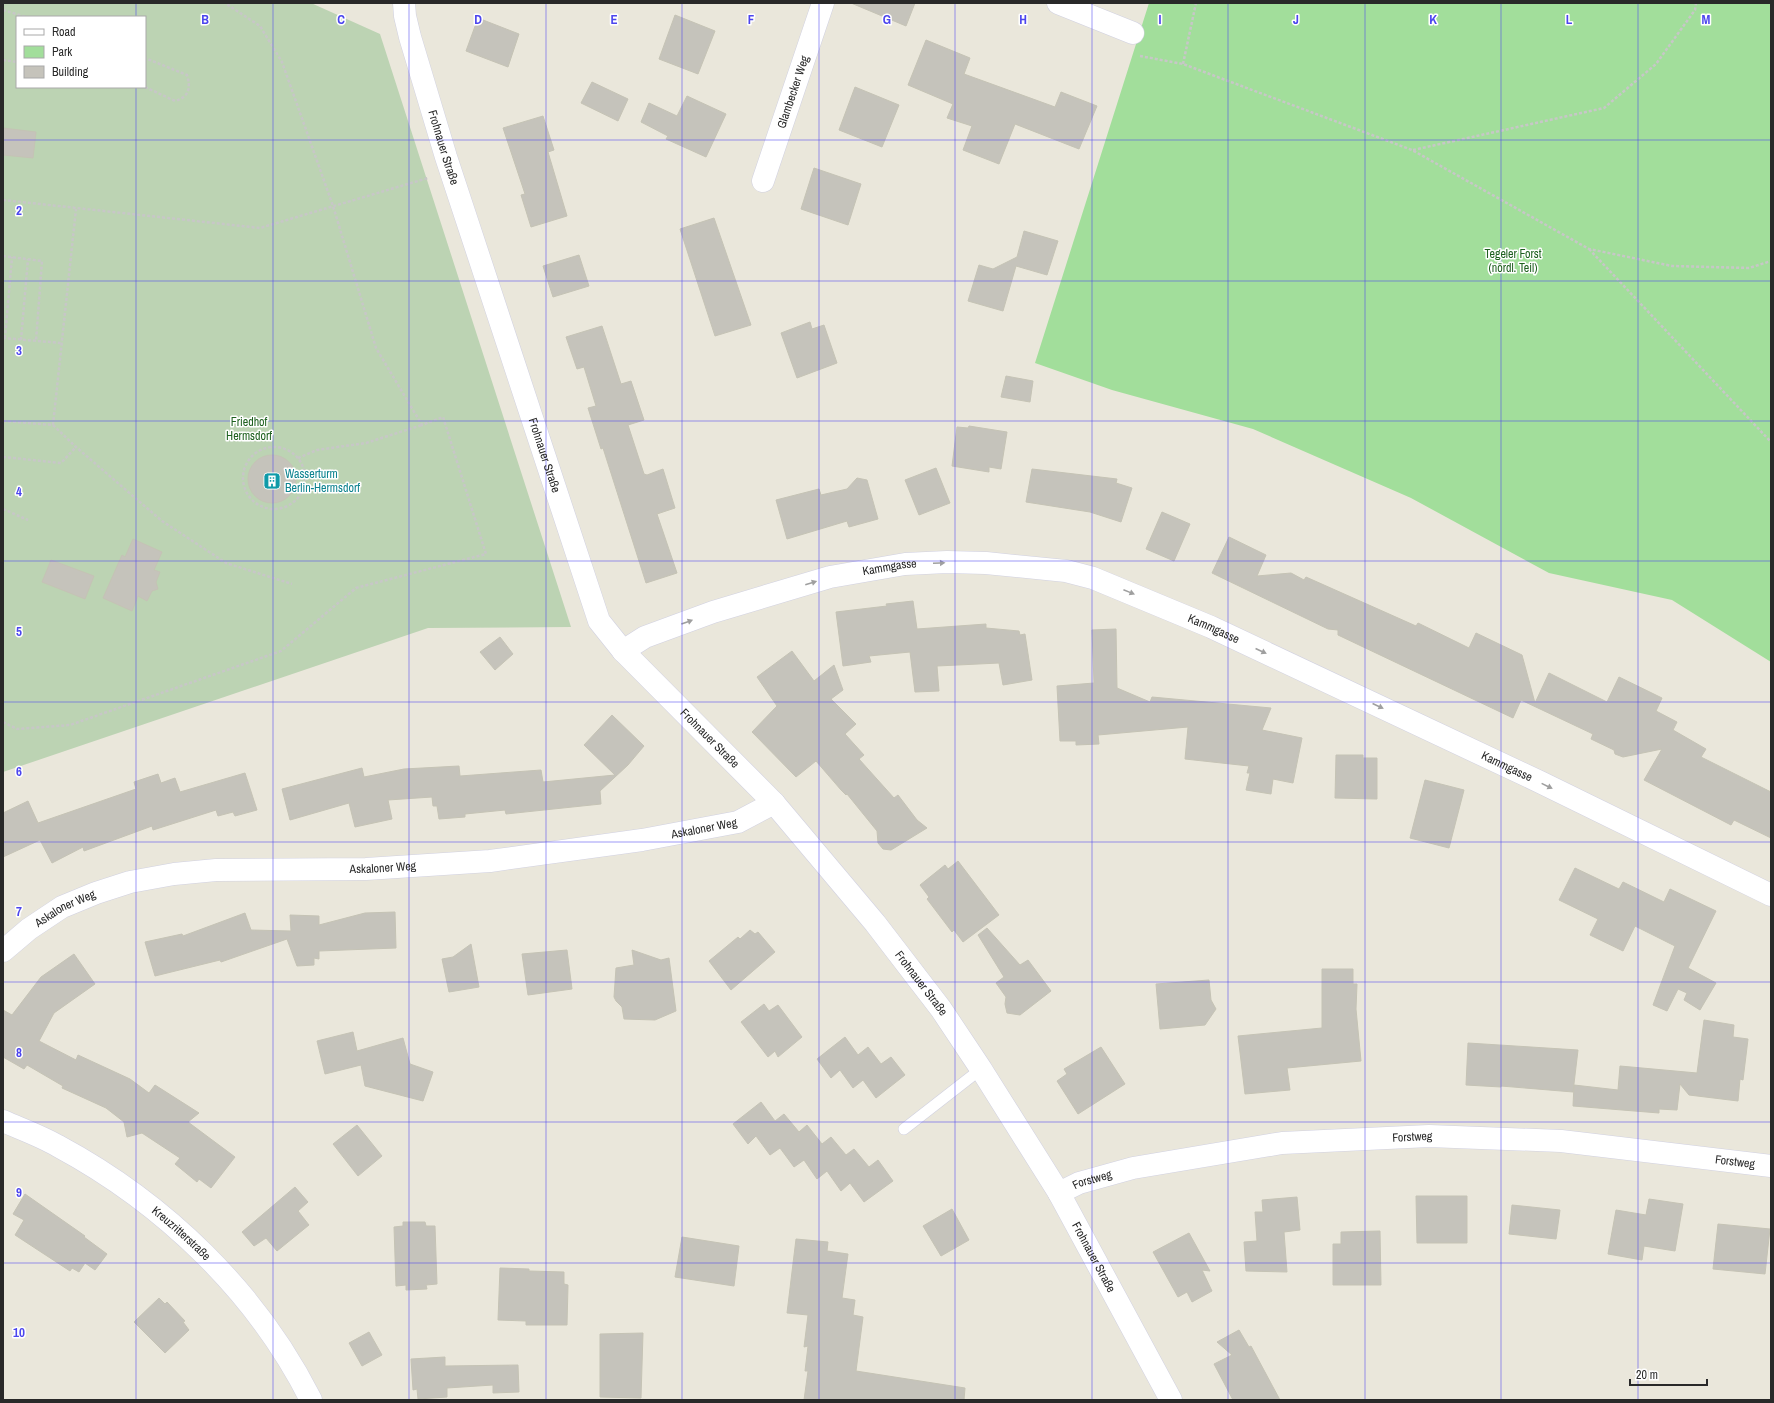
<svg xmlns="http://www.w3.org/2000/svg" width="1774" height="1403" viewBox="0 0 1774 1403" font-family="'Archivo Narrow',sans-serif">
<style>
.green{fill:#a2de9b}
.cemetery{fill:#bcd3b3;fill-rule:evenodd}
.building{fill:#c5c3bb;stroke:#c5c3b5}
.lines{fill:none;stroke-linecap:round;stroke-linejoin:round}
.lane-casing{stroke:#d1d1e1;stroke-width:12}
.street-casing{stroke:#d1d1e1;stroke-width:23}
.secondary-casing{stroke:#d1d1e1;stroke-width:23}
.path{stroke:#c7c7c7;stroke-width:2.5;stroke-dasharray:3 2;stroke-linecap:butt}
.lane{stroke:#fff;stroke-width:11}
.street{stroke:#fff;stroke-width:22}
.secondary{stroke:#fff;stroke-width:22}
.oneway{fill:#9f9f9f}
.grid{fill:none;stroke:#4c45ee;stroke-width:1;stroke-opacity:0.55}
.labels{text-anchor:middle;stroke-width:3;stroke-linejoin:round;paint-order:stroke}
.street-label{font-size:12px;fill:#292929;stroke:#fff}
.park-label{font-size:12px;fill:#1e601f;stroke:#fff}
.culture-label{font-size:12px;fill:#0d838f;stroke:#fff;text-anchor:start}
.grid-label{font-size:13px;text-anchor:middle;font-weight:bold;fill:#4c45ee;stroke:#fff;stroke-width:3;stroke-linejoin:round;paint-order:stroke}
</style>
<rect width="100%" height="100%" fill="#eae7db"/>
<path class="green" d="M 1149,3 L 1771,3 L 1771,662 L 1672,600 L 1549,573 L 1411,498 L 1253,429 L 1112,390 L 1035,363 Z"/>
<path class="cemetery" d="M 3,3 L 311,3 L 380,34 L 571,627 L 428,628 L 3,772 ZM 17,17 L 145,17 L 145,87 L 17,87 Z"/>
<g class="building">
<path d="M 851,3 L 915,3 L 906,26 Z"/>
<path d="M 675,15 L 715,31 L 698,74 L 659,59 Z"/>
<path d="M 478,18 L 519,34 L 508,67 L 466,51 Z"/>
<path d="M 926,40 L 970,58 L 964,74 L 1055,107 L 1061,92 L 1097,106 L 1079,149 L 1015,124 L 999,164 L 963,150 L 972,126 L 947,118 L 953,104 L 908,85 Z"/>
<path d="M 592,82 L 628,99 L 618,121 L 581,103 Z"/>
<path d="M 855,87 L 899,105 L 882,147 L 839,130 Z"/>
<path d="M 687,96 L 726,114 L 706,157 L 666,139 L 668,136 L 641,122 L 649,103 L 677,116 Z"/>
<path d="M 543,116 L 554,150 L 548,152 L 567,216 L 531,227 L 521,195 L 525,194 L 503,128 Z"/>
<path d="M 3,128 L 36,132 L 33,158 L 3,155 Z"/>
<path d="M 814,168 L 861,184 L 848,225 L 801,209 Z"/>
<path d="M 714,218 L 751,325 L 715,336 L 680,229 Z"/>
<path d="M 1024,231 L 1058,241 L 1047,275 L 1016,266 L 1003,311 L 968,301 L 979,265 L 993,269 L 1017,257 Z"/>
<path d="M 579,255 L 589,286 L 553,297 L 543,266 Z"/>
<path d="M 810,322 L 812,329 L 824,325 L 837,363 L 797,378 L 781,333 Z"/>
<path d="M 602,326 L 621,384 L 631,381 L 644,420 L 628,425 L 644,474 L 647,475 L 663,469 L 675,508 L 657,514 L 677,573 L 646,583 L 603,448 L 601,449 L 588,408 L 596,406 L 584,367 L 577,369 L 566,337 Z"/>
<path d="M 1006,376 L 1033,381 L 1030,402 L 1001,397 Z"/>
<path d="M 969,426 L 1007,432 L 1001,469 L 989,467 L 989,472 L 952,466 L 957,427 L 968,428 Z"/>
<circle cx="272" cy="479" r="24"/>
<path d="M 936,468 L 950,503 L 919,515 L 905,480 Z"/>
<path d="M 1032,469 L 1117,479 L 1116,483 L 1132,488 L 1121,522 L 1090,512 L 1026,502 Z"/>
<path d="M 857,478 L 867,480 L 878,519 L 849,527 L 847,521 L 787,539 L 776,500 L 819,489 L 821,495 L 847,489 Z"/>
<path d="M 1162,512 L 1190,524 L 1174,561 L 1146,549 Z"/>
<path d="M 1229,537 L 1266,555 L 1257,576 L 1291,573 L 1304,580 L 1306,577 L 1416,626 L 1418,623 L 1469,648 L 1476,633 L 1522,655 L 1535,703 L 1549,673 L 1607,702 L 1619,677 L 1662,698 L 1656,711 L 1677,722 L 1673,730 L 1706,749 L 1701,757 L 1771,792 L 1771,838 L 1734,820 L 1731,825 L 1644,780 L 1662,749 L 1623,757 L 1615,754 L 1614,750 L 1591,739 L 1593,734 L 1521,700 L 1513,718 L 1338,635 L 1338,630 L 1328,629 L 1212,573 Z"/>
<path d="M 133,539 L 162,552 L 154,570 L 160,572 L 156,582 L 158,589 L 152,591 L 147,601 L 138,596 L 132,611 L 103,598 L 122,555 L 125,557 Z"/>
<path d="M 51,560 L 94,576 L 85,599 L 42,582 Z"/>
<path d="M 913,601 L 917,629 L 986,624 L 986,628 L 1019,631 L 1020,635 L 1025,634 L 1032,680 L 1003,685 L 999,663 L 937,666 L 939,691 L 915,692 L 910,652 L 869,656 L 871,662 L 843,666 L 836,612 L 887,606 L 886,604 Z"/>
<path d="M 1116,629 L 1117,688 L 1150,702 L 1152,697 L 1271,708 L 1262,730 L 1302,738 L 1293,783 L 1273,779 L 1271,794 L 1246,790 L 1250,773 L 1247,773 L 1249,766 L 1185,759 L 1188,727 L 1098,735 L 1099,744 L 1076,745 L 1076,741 L 1060,741 L 1057,686 L 1094,683 L 1092,630 Z"/>
<path d="M 500,637 L 513,654 L 495,670 L 480,652 Z"/>
<path d="M 792,651 L 814,681 L 834,665 L 843,690 L 831,699 L 856,724 L 845,734 L 864,755 L 859,759 L 894,798 L 898,795 L 917,820 L 927,828 L 891,850 L 883,849 L 878,843 L 877,831 L 847,794 L 846,795 L 841,790 L 816,761 L 796,777 L 752,732 L 777,706 L 757,677 Z"/>
<path d="M 612,715 L 644,746 L 628,765 L 600,791 L 601,804 L 506,814 L 505,810 L 465,814 L 465,817 L 439,819 L 437,806 L 433,806 L 432,797 L 388,800 L 392,819 L 355,827 L 349,803 L 290,820 L 282,789 L 362,768 L 364,777 L 404,769 L 459,766 L 460,776 L 541,770 L 543,782 L 615,775 L 584,745 Z"/>
<path d="M 1336,755 L 1363,755 L 1363,758 L 1377,758 L 1377,799 L 1335,798 Z"/>
<path d="M 245,773 L 257,810 L 235,816 L 233,812 L 218,816 L 216,810 L 153,830 L 152,826 L 84,851 L 83,847 L 52,863 L 40,840 L 3,857 L 3,813 L 28,801 L 38,823 L 136,789 L 134,782 L 158,774 L 161,783 L 175,778 L 180,792 Z"/>
<path d="M 1425,780 L 1464,790 L 1449,848 L 1410,838 Z"/>
<path d="M 958,861 L 999,915 L 963,942 L 954,930 L 952,932 L 927,899 L 929,897 L 920,885 L 945,865 L 948,869 Z"/>
<path d="M 1575,868 L 1619,889 L 1623,882 L 1664,902 L 1670,889 L 1716,911 L 1688,968 L 1716,983 L 1700,1010 L 1684,1000 L 1687,993 L 1678,989 L 1667,1011 L 1653,1005 L 1675,946 L 1635,926 L 1623,951 L 1590,935 L 1598,919 L 1559,900 Z"/>
<path d="M 395,912 L 396,948 L 319,951 L 319,959 L 314,958 L 314,965 L 297,966 L 287,939 L 221,962 L 220,960 L 155,976 L 145,942 L 182,934 L 183,936 L 245,913 L 251,930 L 291,931 L 290,915 L 319,916 L 319,925 L 365,913 Z"/>
<path d="M 987,928 L 1020,965 L 1028,960 L 1051,991 L 1020,1015 L 1007,1013 L 1005,1004 L 1006,997 L 996,983 L 1004,977 L 978,935 Z"/>
<path d="M 750,930 L 755,934 L 758,932 L 775,952 L 731,990 L 709,961 L 738,937 L 740,939 Z"/>
<path d="M 471,944 L 479,987 L 449,992 L 442,959 L 453,957 Z"/>
<path d="M 567,950 L 572,989 L 528,995 L 522,954 Z"/>
<path d="M 632,950 L 661,960 L 669,958 L 676,1011 L 655,1020 L 624,1019 L 622,1007 L 616,1001 L 614,997 L 616,968 L 634,965 Z"/>
<path d="M 74,954 L 95,984 L 54,1013 L 39,1041 L 76,1060 L 78,1055 L 130,1079 L 149,1093 L 155,1085 L 199,1113 L 188,1122 L 235,1157 L 211,1188 L 199,1179 L 197,1182 L 175,1164 L 180,1158 L 142,1133 L 127,1137 L 124,1122 L 106,1108 L 62,1088 L 63,1086 L 27,1065 L 24,1069 L 3,1057 L 3,1010 L 12,1015 L 41,977 Z"/>
<path d="M 1322,969 L 1353,969 L 1353,984 L 1357,984 L 1356,1009 L 1361,1061 L 1287,1068 L 1290,1090 L 1245,1094 L 1238,1036 L 1322,1028 Z"/>
<path d="M 1209,980 L 1211,1000 L 1216,1009 L 1205,1025 L 1160,1029 L 1156,984 Z"/>
<path d="M 764,1004 L 769,1011 L 778,1005 L 802,1037 L 778,1057 L 775,1051 L 768,1057 L 741,1022 Z"/>
<path d="M 1704,1020 L 1734,1025 L 1733,1037 L 1748,1039 L 1743,1080 L 1740,1079 L 1738,1101 L 1689,1095 L 1680,1084 L 1677,1110 L 1659,1109 L 1659,1113 L 1573,1106 L 1574,1085 L 1618,1090 L 1620,1066 L 1697,1073 Z"/>
<path d="M 353,1032 L 357,1051 L 403,1038 L 410,1064 L 433,1072 L 423,1101 L 365,1086 L 361,1065 L 325,1074 L 317,1041 Z"/>
<path d="M 845,1037 L 858,1055 L 868,1047 L 881,1064 L 891,1057 L 905,1075 L 876,1098 L 863,1080 L 853,1088 L 840,1070 L 831,1078 L 817,1059 Z"/>
<path d="M 1468,1043 L 1578,1050 L 1573,1092 L 1501,1086 L 1501,1087 L 1466,1085 Z"/>
<path d="M 1101,1047 L 1125,1084 L 1078,1114 L 1057,1081 L 1067,1074 L 1064,1069 Z"/>
<path d="M 761,1102 L 775,1121 L 784,1114 L 799,1132 L 807,1125 L 822,1144 L 831,1137 L 846,1155 L 854,1149 L 869,1167 L 878,1160 L 893,1181 L 864,1202 L 850,1183 L 841,1191 L 827,1171 L 817,1179 L 804,1160 L 794,1167 L 780,1148 L 770,1155 L 756,1136 L 748,1144 L 733,1124 Z"/>
<path d="M 357,1125 L 382,1156 L 358,1176 L 333,1144 Z"/>
<path d="M 295,1187 L 308,1202 L 298,1211 L 309,1225 L 277,1251 L 266,1238 L 254,1246 L 242,1232 Z"/>
<path d="M 25,1194 L 85,1236 L 84,1237 L 107,1254 L 95,1270 L 85,1263 L 79,1272 L 72,1268 L 70,1271 L 15,1235 L 24,1220 L 13,1214 Z"/>
<path d="M 1416,1196 L 1467,1196 L 1467,1243 L 1417,1243 Z"/>
<path d="M 1297,1197 L 1300,1230 L 1284,1232 L 1287,1272 L 1246,1271 L 1244,1242 L 1257,1241 L 1255,1212 L 1263,1212 L 1262,1200 Z"/>
<path d="M 1649,1199 L 1683,1204 L 1675,1251 L 1644,1246 L 1642,1260 L 1608,1254 L 1616,1210 L 1646,1215 Z"/>
<path d="M 1512,1205 L 1560,1210 L 1556,1239 L 1509,1234 Z"/>
<path d="M 952,1209 L 969,1240 L 941,1256 L 923,1226 Z"/>
<path d="M 403,1222 L 425,1222 L 426,1226 L 435,1226 L 437,1284 L 426,1285 L 427,1289 L 406,1290 L 406,1285 L 396,1286 L 394,1227 L 403,1226 Z"/>
<path d="M 1718,1224 L 1770,1229 L 1765,1274 L 1713,1269 Z"/>
<path d="M 1380,1231 L 1381,1285 L 1333,1285 L 1333,1244 L 1341,1244 L 1341,1232 Z"/>
<path d="M 1189,1233 L 1210,1271 L 1202,1270 L 1212,1291 L 1192,1302 L 1187,1292 L 1178,1297 L 1153,1252 Z"/>
<path d="M 682,1237 L 739,1246 L 734,1286 L 675,1277 Z"/>
<path d="M 796,1239 L 828,1242 L 827,1251 L 848,1254 L 842,1298 L 855,1300 L 853,1315 L 863,1317 L 856,1371 L 965,1388 L 964,1400 L 804,1400 L 808,1371 L 805,1371 L 808,1346 L 804,1347 L 808,1315 L 787,1313 Z"/>
<path d="M 500,1268 L 529,1269 L 529,1271 L 564,1272 L 564,1284 L 568,1285 L 567,1325 L 526,1325 L 526,1321 L 498,1320 Z"/>
<path d="M 159,1298 L 165,1304 L 167,1302 L 185,1321 L 183,1322 L 189,1330 L 165,1353 L 134,1322 Z"/>
<path d="M 1239,1330 L 1249,1347 L 1251,1346 L 1280,1400 L 1233,1400 L 1214,1364 L 1232,1355 L 1217,1342 Z"/>
<path d="M 369,1332 L 382,1355 L 362,1366 L 349,1343 Z"/>
<path d="M 643,1333 L 641,1398 L 600,1397 L 600,1334 Z"/>
<path d="M 445,1357 L 445,1366 L 518,1365 L 519,1392 L 493,1393 L 493,1385 L 447,1388 L 447,1397 L 418,1399 L 417,1389 L 413,1390 L 411,1359 Z"/>
</g>
<g class="lines">
<g class="lane-casing">
<path id="lane" d="M 904,1129 L 981,1069"/>
</g>
<g class="street-casing">
<g id="street">
<path d="M 1058,3 L 1133,33"/>
<path id="s1" d="M 763,181 L 823,3"/>
<path id="s2" d="M 623,651 L 645,637 L 713,612 L 830,577 L 905,564 L 947,562 L 986,563 L 1066,571 L 1093,578 L 1211,627 L 1540,782 L 1771,895"/>
<path id="s3" d="M 3,951 L 29,929 L 62,907 L 96,893 L 130,882 L 174,874 L 216,870 L 366,869 L 490,861 L 642,840 L 738,822 L 774,803"/>
<path id="s4" d="M 3,1121 C 21,1129 41,1136 58,1146 C 164,1203 257,1292 311,1400"/>
<path id="s5" d="M 1059,1193 L 1079,1183 L 1133,1168 L 1282,1143 L 1429,1136 L 1561,1141 L 1771,1166"/>
</g>
</g>
<g class="secondary-casing">
<g id="secondary">
<path id="s6" d="M 404,3 L 405,16 L 410,37 L 446,157 L 599,621 L 623,651 L 774,803 L 875,923 L 941,1009 L 981,1069 L 1059,1193 L 1171,1400"/>
</g>
</g>
<g class="path">
<path d="M 3,10 L 26,17"/>
<path d="M 1140,56 L 1183,64 L 1412,150 L 1589,249 L 1672,266 L 1749,268 L 1771,261"/>
<path d="M 3,60 L 17,62"/>
<path d="M 1183,64 L 1196,3"/>
<path d="M 145,87 L 175,101 C 189,97 191,88 187,75 L 145,58"/>
<path d="M 1413,150 L 1604,108 L 1656,64 L 1695,10 L 1696,3"/>
<path d="M 3,200 L 260,228 L 428,178"/>
<path d="M 1589,249 L 1771,442"/>
<path d="M 3,256 L 42,261 L 36,341"/>
<path d="M 3,338 L 61,343"/>
<path d="M 5,338 L 12,257"/>
<path d="M 21,340 L 28,259"/>
<path d="M 3,421 L 53,425 L 76,209"/>
<path d="M 53,425 L 76,447 L 162,521 L 226,563 L 292,584"/>
<circle cx="274" cy="478" r="31"/>
<path d="M 3,457 L 61,463 L 76,447"/>
<path d="M 298,458 L 317,450 L 366,443 L 422,425"/>
<path d="M 3,509 L 28,520"/>
<path d="M 3,722 L 17,729 L 70,725 L 281,651 L 356,588 L 486,554 L 443,417 L 422,425 L 376,348 L 333,206 L 282,62 L 260,26 L 225,3"/>
</g>
<use href="#lane" class="lane"/>
<use href="#street" class="street"/>
<use href="#secondary" class="secondary"/>
</g>
<defs><path id="oneway-solid" d="M-6-.8H1V-3.2L6.5 0L1 3.2V.8H-6Z"/></defs>
<g class="oneway">
<use href="#oneway-solid" transform="translate(939 563) rotate(-2)"/>
<use href="#oneway-solid" transform="translate(811 583) rotate(-17)"/>
<use href="#oneway-solid" transform="translate(1129 592) rotate(22)"/>
<use href="#oneway-solid" transform="translate(687 622) rotate(-20)"/>
<use href="#oneway-solid" transform="translate(1261 651) rotate(25)"/>
<use href="#oneway-solid" transform="translate(1378 706) rotate(25)"/>
<use href="#oneway-solid" transform="translate(1547 786) rotate(26)"/>
</g>
<path class="grid" d="M 136,3 L 136,17M 273,3 L 273,1400M 409,3 L 409,1400M 546,3 L 546,1400M 682,3 L 682,1400M 819,3 L 819,1400M 955,3 L 955,1400M 1092,3 L 1092,1400M 1228,3 L 1228,1400M 1365,3 L 1365,1400M 1501,3 L 1501,1400M 1638,3 L 1638,1400M 136,87 L 136,1400M 3,140 L 1771,140M 3,281 L 1771,281M 3,421 L 1771,421M 3,561 L 1771,561M 3,702 L 1771,702M 3,842 L 1771,842M 3,982 L 1771,982M 3,1122 L 1771,1122M 3,1263 L 1771,1263"/>
<defs>
<g id="building-square" transform="scale(0.9)"><rect x="-9" y="-9" width="18" height="18" rx="4" fill="#0f9aa8" stroke="#fff"/><path d="M-4-6H4V6H1V3H-1V6H-4ZM-2.5-4.3h1.7v1.8h-1.7ZM.8-4.3h1.7v1.8H.8ZM-2.5-1h1.7V.8h-1.7ZM.8-1h1.7V.8H.8Z" fill="#fff"/></g>
</defs>
<g fill-rule="evenodd">
<use href="#building-square" x="272" y="481"/>
</g>
<g class="labels">
<g class="street-label">
<text dy="4" stroke="none"><textPath href="#s1" startOffset="94">Glambecker Weg</textPath></text>
<text dy="4" stroke="none"><textPath href="#s6" startOffset="150">Frohnauer Straße</textPath></text>
<text dy="4" stroke="none"><textPath href="#s6" startOffset="474">Frohnauer Straße</textPath></text>
<text dy="4" stroke="none"><textPath href="#s2" startOffset="281">Kammgasse</textPath></text>
<text dy="4" stroke="none"><textPath href="#s2" startOffset="617">Kammgasse</textPath></text>
<text dy="4" stroke="none"><textPath href="#s6" startOffset="810">Frohnauer Straße</textPath></text>
<text dy="4" stroke="none"><textPath href="#s2" startOffset="941">Kammgasse</textPath></text>
<text dy="4" stroke="none"><textPath href="#s3" startOffset="724">Askaloner Weg</textPath></text>
<text dy="4" stroke="none"><textPath href="#s3" startOffset="400">Askaloner Weg</textPath></text>
<text dy="4" stroke="none"><textPath href="#s3" startOffset="76">Askaloner Weg</textPath></text>
<text dy="4" stroke="none"><textPath href="#s6" startOffset="1134">Frohnauer Straße</textPath></text>
<text dy="4" stroke="none"><textPath href="#s5" startOffset="360">Forstweg</textPath></text>
<text dy="4" stroke="none"><textPath href="#s5" startOffset="684">Forstweg</textPath></text>
<text dy="4" stroke="none"><textPath href="#s5" startOffset="36">Forstweg</textPath></text>
<text dy="4" stroke="none"><textPath href="#s4" startOffset="212">Kreuzritterstraße</textPath></text>
<text dy="4" stroke="none"><textPath href="#s6" startOffset="1458">Frohnauer Straße</textPath></text>
</g>
<g class="park-label">
<text x="1513" y="258">Tegeler Forst<tspan x="1513" dy="14">(nördl. Teil)</tspan></text>
<text x="249" y="426">Friedhof<tspan x="249" dy="14">Hermsdorf</tspan></text>
</g>
<g class="culture-label">
<text x="285" y="478">Wasserturm<tspan x="285" dy="14">Berlin-Hermsdorf</tspan></text>
</g>
</g>
<g class="grid-label">
<text x="205" y="24">B</text>
<text x="341" y="24">C</text>
<text x="478" y="24">D</text>
<text x="614" y="24">E</text>
<text x="751" y="24">F</text>
<text x="887" y="24">G</text>
<text x="1023" y="24">H</text>
<text x="1160" y="24">I</text>
<text x="1296" y="24">J</text>
<text x="1433" y="24">K</text>
<text x="1569" y="24">L</text>
<text x="1706" y="24">M</text>
<text x="19" y="215">2</text>
<text x="19" y="355">3</text>
<text x="19" y="496">4</text>
<text x="19" y="636">5</text>
<text x="19" y="776">6</text>
<text x="19" y="916">7</text>
<text x="19" y="1057">8</text>
<text x="19" y="1197">9</text>
<text x="19" y="1337">10</text>
</g>
<rect width="1774" height="1403" fill="none" stroke="#292929" stroke-width="8"/>
<rect x="16" y="16" width="130" height="72" fill="#ffffff" stroke="#a9a9a9"/>
<rect x="24" y="29" width="20" height="6" fill="#ffffff" stroke="#a9a9a9"/>
<text x="52" y="36" font-size="12" fill="#292929">Road</text>
<rect x="24" y="46" width="20" height="12" fill="#a2de9b" stroke="#a9a9a9"/>
<text x="52" y="56" font-size="12" fill="#292929">Park</text>
<rect x="24" y="66" width="20" height="12" fill="#c5c3bb" stroke="#a9a9a9"/>
<text x="52" y="76" font-size="12" fill="#292929">Building</text>
<path d="M1630 1379v6h77v-6" fill="none" stroke="#292929" stroke-width="2"/>
<text x="1636" y="1379" font-size="12" fill="#292929" stroke="#ffffff" stroke-width="3" paint-order="stroke">20 m</text>
</svg>
